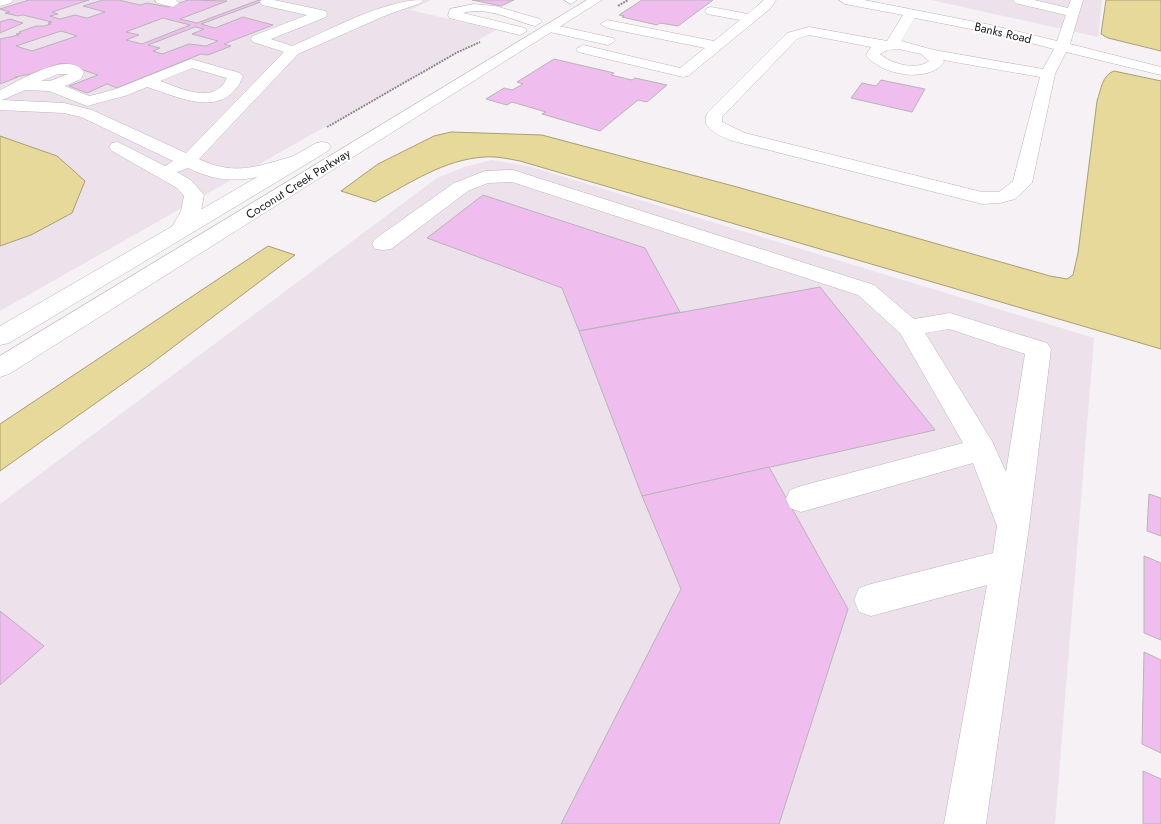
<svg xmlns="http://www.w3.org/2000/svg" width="1161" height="824" viewBox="0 0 1161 824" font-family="Jost,sans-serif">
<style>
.built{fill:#ede2ec}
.water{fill:#e7d999;stroke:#a99f73}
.building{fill:#efbeee;stroke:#b8b4b8;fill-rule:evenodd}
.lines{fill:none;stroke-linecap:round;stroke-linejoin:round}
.minor-casing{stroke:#bab6ba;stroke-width:1}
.major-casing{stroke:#bab6ba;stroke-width:1}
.path{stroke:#8e8b8e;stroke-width:2;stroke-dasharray:2 1;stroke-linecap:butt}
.minor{fill:#fff;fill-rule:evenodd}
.major{fill:#fff;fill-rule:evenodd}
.labels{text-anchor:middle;stroke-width:4;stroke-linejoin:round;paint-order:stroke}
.far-street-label{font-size:12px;fill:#191819;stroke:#fff}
</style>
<rect width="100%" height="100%" fill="#f5f1f5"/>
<g class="built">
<path d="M 0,0 L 431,0 L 410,10 L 496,30 L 0,311 Z"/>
<path d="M 931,0 L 1102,0 L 1098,37 Z"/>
<path d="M 491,160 L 528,166 L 1094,338 L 1055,824 L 0,824 L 0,504 L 437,178 L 464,167 Z"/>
</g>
<g class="water">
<path d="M 1106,0 L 1161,0 L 1161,51 L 1108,38 L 1101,34 Z"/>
<path d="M 1114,71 L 1161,81 L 1161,349 L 520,161 C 509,159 496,156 485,157 C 445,159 410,183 375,202 L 341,191 L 378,164 L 434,136 L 451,132 L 542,135 L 737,187 L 1050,276 L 1067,279 L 1073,275 L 1078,253 L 1097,101 C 1101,90 1102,75 1114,71 Z"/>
<path d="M 0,136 L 57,156 L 85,181 L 72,213 L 31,235 L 0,246 Z"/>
<path d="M 268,246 L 295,255 L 148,366 L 0,471 L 0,424 Z"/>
</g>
<g class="building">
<path d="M 29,0 L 89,0 L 52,12 L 58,14 L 50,16 L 60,19 L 75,15 L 87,18 L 105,12 L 83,6 L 103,0 L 119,0 L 140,5 L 147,3 L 168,7 L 188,0 L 227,1 L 180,19 L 197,23 L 259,0 L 266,0 L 201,24 L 215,28 L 243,17 L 273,25 L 224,44 L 231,46 L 208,55 L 201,54 L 117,88 L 107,84 L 87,93 L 69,86 L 98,75 L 62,63 L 31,74 L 15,77 L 18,77 L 0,84 L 0,39 L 19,35 L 16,34 L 21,33 L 19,32 L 36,26 L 44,26 L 51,24 L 48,23 L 52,22 L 23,15 L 18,16 L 5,13 L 10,12 L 0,9 ZM 163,18 L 190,25 L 142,44 L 126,40 L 139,35 L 126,32 ZM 195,27 L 204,29 L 192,34 L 218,41 L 206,46 L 189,44 L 162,54 L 153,51 L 160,48 L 148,45 ZM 61,31 L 77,36 L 32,51 L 16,46 Z"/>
<path d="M 472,0 L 514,0 L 501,6 Z"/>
<path d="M 642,0 L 713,0 L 678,26 L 660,23 L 657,25 L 622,17 L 624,16 L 619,15 Z"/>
<path d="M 10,19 L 23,23 L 0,33 L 0,22 Z"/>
<path d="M 554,59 L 614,73 L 611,75 L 632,80 L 635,78 L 667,85 L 647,102 L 638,100 L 600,131 L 542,114 L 546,112 L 512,102 L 507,105 L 486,99 L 504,88 L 512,90 L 523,84 L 517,82 Z"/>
<path d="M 881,80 L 925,89 L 912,112 L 851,98 L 862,83 L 876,86 Z"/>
<path d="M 483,195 L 645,248 L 680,312 L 579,331 L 562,288 L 427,238 Z"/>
<path d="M 820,287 L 935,430 L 642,496 L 579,331 Z"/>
<path d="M 769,467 L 848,609 L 779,824 L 561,824 L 681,589 L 642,496 Z"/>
<path d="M 1149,494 L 1161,498 L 1161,536 L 1147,531 Z"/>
<path d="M 1144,556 L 1161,563 L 1161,640 L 1144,633 Z"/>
<path d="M 0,611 L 44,646 L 0,685 Z"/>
<path d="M 1144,652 L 1161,660 L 1161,753 L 1142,744 Z"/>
<path d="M 1143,771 L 1161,779 L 1161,824 L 1143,824 Z"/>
</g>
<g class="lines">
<g class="minor-casing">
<g id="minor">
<path d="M 0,0 L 13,0 L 11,3 L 0,6 Z"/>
<path d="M 155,0 L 176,0 L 179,3 L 173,7 L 157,3 Z"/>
<path d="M 261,0 L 274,0 L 326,11 L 327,14 L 326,17 L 271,39 L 292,46 C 330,30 383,0 423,0 L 421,3 L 389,14 L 298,54 L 199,159 C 238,178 261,164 299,155 L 305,156 L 308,160 L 305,164 C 261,176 233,190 188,168 L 177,172 L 191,180 L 204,195 L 201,211 L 186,236 L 179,238 L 172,236 L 169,232 L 181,211 L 184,196 L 177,188 L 112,151 L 109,147 L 112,143 L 118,142 L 165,166 L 173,161 L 81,117 L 64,113 L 0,110 L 0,90 C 18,82 68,49 84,72 L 81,79 L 65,86 L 89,96 L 94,95 L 116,89 L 191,59 L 240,73 L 243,76 C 225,121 179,97 147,87 L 128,95 L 87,106 L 49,91 L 25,90 L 2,100 L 64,103 L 92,110 L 186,153 L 284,52 L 253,42 L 251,39 L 253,36 L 307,15 L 262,5 L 260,2 ZM 192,68 L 227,78 C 214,106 181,88 160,81 ZM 58,74 L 68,74 L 50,81 L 41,81 Z"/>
<path d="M 564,0 L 577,0 L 571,4 Z"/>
<path d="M 764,0 L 776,0 L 771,8 L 688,76 L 683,77 L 578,52 L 576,49 L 583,45 L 680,68 L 705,48 L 607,28 L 600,24 L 607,20 L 714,41 L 740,20 L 707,14 L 705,11 L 707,8 L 711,7 L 748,14 Z"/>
<path d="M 839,0 L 864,0 L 991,25 L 1057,41 L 1066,15 L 1015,3 L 1013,0 L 1034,0 L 1068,8 L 1071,0 L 1083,0 L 1070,44 L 1161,67 L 1161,75 L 1066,52 L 1055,74 L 1032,183 L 1015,199 L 1000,203 L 982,204 L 733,141 C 721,136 698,129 708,112 L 787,33 L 809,27 L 887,41 L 903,15 L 845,4 ZM 915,18 L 991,33 L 1054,49 L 1043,69 L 934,50 L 901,41 ZM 809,35 L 871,47 L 866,55 C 880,75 929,84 944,62 L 943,60 L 1040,77 L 1013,181 L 999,192 L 982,192 L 745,133 L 722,122 L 722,117 L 797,39 ZM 899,49 L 921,54 L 929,61 C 916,71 892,64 880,54 L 887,50 Z"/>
<path d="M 474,4 L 495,6 L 540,19 L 542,22 L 535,26 C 511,20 488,6 463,13 L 525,28 L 527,31 L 520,35 L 449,18 L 448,15 L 450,9 Z"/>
<path d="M 550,24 L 613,38 L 615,41 L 608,45 L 545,31 L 543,28 L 545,25 Z"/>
<path d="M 513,170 L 874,285 L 914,319 L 950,313 L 1047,343 L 1051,349 L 1029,527 L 986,824 L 944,824 L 987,585 L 871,616 L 859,612 L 854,600 L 859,588 L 871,584 L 993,553 L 997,526 L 973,463 L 801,512 L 790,508 L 786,499 L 790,490 L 801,486 L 963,443 L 900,333 L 858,295 L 512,182 L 488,183 L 468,191 L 391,249 L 383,250 L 375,249 L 372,244 L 375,239 L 454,183 L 485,171 ZM 949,329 L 1025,354 L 1006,472 L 992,441 L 925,333 Z"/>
</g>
</g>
<g class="major-casing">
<g id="major">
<path d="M 587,0 L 602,0 L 9,374 L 0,377 L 0,356 Z"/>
<path d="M 322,142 L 328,143 L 331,147 L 328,151 L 9,343 L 0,345 L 0,326 L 316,143 Z"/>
</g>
</g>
<g class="path">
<path d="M 618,6 L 628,0"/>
<path d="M 327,127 L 456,53 L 480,42"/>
</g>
<use href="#minor" class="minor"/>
<use href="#major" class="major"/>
</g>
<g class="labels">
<g class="far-street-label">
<text transform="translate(1003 33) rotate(13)" y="4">Banks Road</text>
<text transform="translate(298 184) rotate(-32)" y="4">Coconut Creek Parkway</text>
</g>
</g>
</svg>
